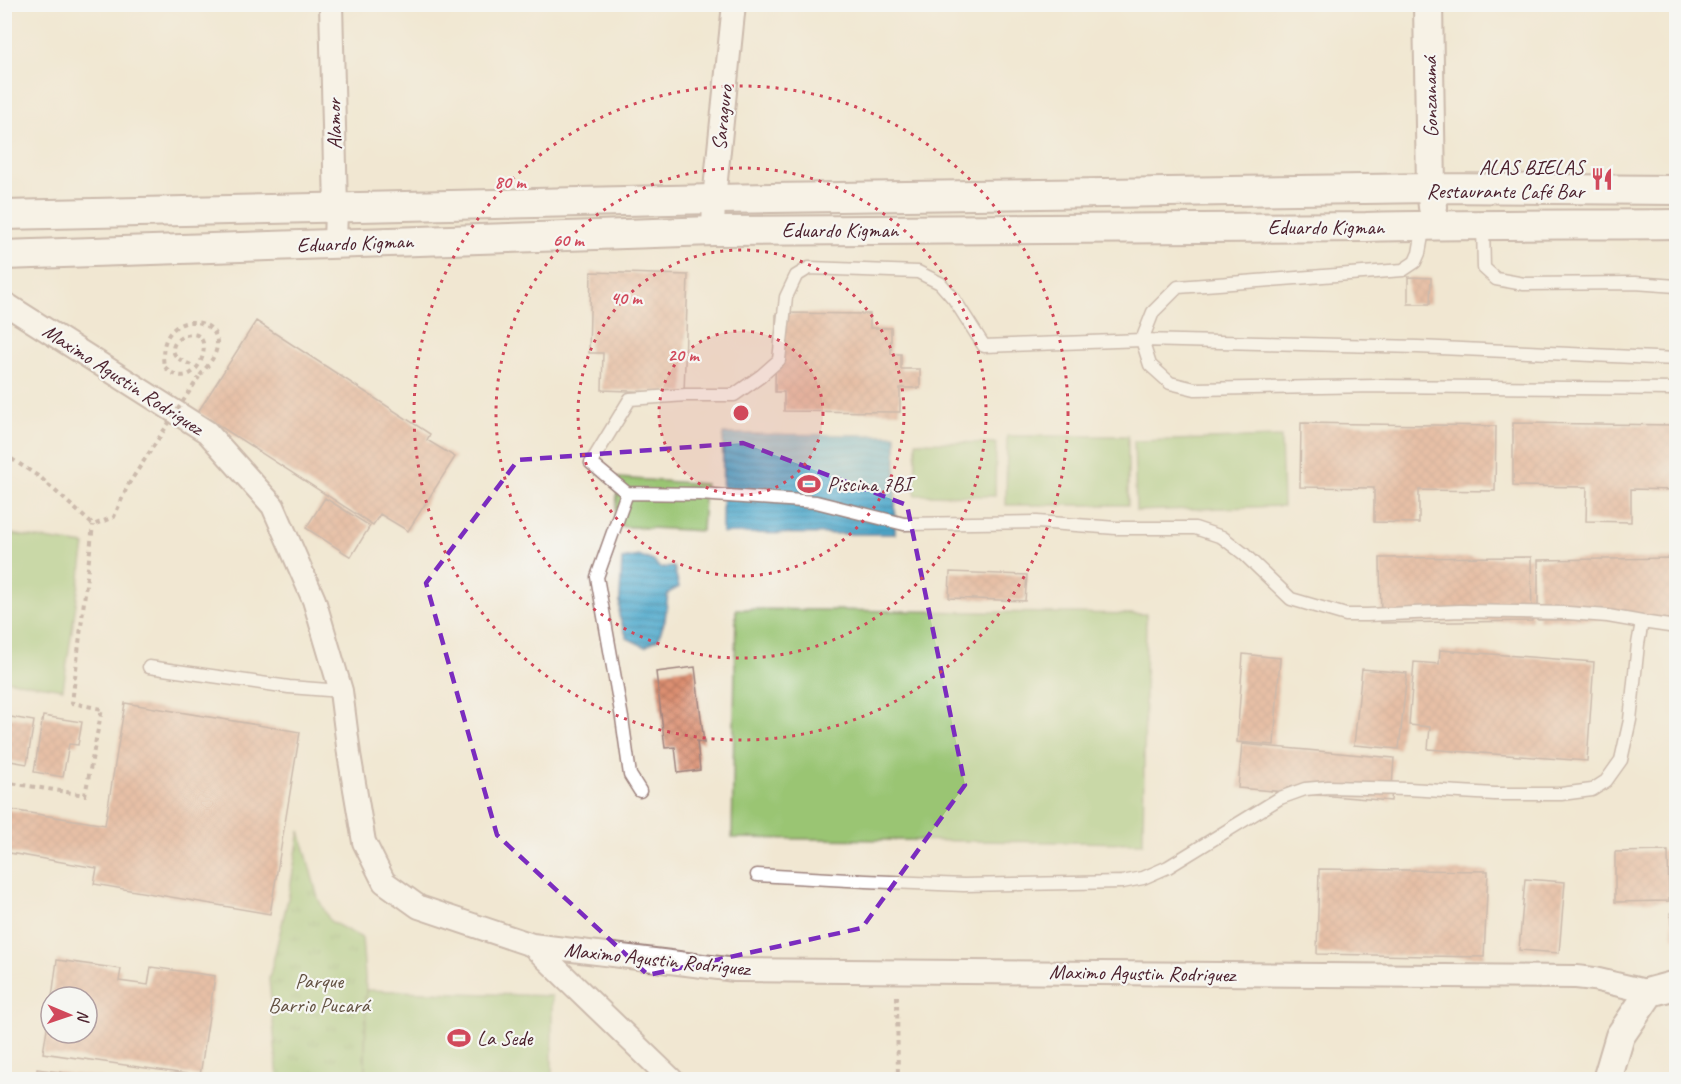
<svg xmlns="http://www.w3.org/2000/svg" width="1681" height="1084" font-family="Caveat,sans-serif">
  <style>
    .park { fill: url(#park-tufts); stroke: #72724f; stroke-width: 1.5 }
    .pitch { fill: #9ac573; stroke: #72724f; stroke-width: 1.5 }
    .water { fill: url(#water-rules); stroke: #4c647c; stroke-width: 1.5 }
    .building { fill: url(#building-cross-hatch) }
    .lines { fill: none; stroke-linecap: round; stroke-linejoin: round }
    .service-casing { stroke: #9e837e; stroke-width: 15 }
    .minor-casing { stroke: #9e837e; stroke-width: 26 }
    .tertiary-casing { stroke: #9e837e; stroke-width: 32 }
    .path { stroke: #9e837e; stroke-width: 4; stroke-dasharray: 4.5 4.5; stroke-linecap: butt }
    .service { stroke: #fff; stroke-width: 12 }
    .minor { stroke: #fff; stroke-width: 22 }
    .tertiary { stroke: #fff; stroke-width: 28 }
    .path-bridge { stroke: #9e837e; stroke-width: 4; stroke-dasharray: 4.5 4.5; stroke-linecap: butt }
    .marked { fill: none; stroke: #7b2cbf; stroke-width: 4.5; stroke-dasharray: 12 8; stroke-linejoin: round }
    .ring { fill: none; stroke: #d1495b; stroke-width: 3; stroke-dasharray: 3 6 }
    .labels { text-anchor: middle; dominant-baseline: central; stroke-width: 4.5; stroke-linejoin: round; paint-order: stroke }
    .street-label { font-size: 21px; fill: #4a1f2b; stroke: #f6f6f2 }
    .poi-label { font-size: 21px; fill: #4a1f2b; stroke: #f6f6f2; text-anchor: start }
    .park-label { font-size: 21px; fill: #625141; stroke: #f6f6f2 }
    .centre { fill: #d1495b; stroke: #f6f6f2; stroke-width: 3 }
    .ring-label { font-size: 18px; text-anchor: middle; font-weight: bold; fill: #d1495b; stroke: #f6f6f2; stroke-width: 4.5; stroke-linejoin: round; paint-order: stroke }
  </style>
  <defs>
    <pattern id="park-tufts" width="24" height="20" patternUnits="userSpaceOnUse" patternTransform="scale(1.5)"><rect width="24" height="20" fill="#9ac573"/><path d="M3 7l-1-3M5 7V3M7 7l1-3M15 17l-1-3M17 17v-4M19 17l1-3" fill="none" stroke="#809f5f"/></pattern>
    <pattern id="water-rules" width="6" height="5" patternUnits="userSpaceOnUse" patternTransform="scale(1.5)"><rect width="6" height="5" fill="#4ea9cc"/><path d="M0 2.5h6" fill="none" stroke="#4389a6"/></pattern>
    <pattern id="building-cross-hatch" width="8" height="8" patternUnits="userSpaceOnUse" patternTransform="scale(1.5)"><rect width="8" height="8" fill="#db8f71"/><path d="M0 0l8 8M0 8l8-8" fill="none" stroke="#b4745d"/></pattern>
  </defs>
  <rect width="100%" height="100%" fill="#f6f6f2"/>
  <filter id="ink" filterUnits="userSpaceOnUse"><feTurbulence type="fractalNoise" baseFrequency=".0167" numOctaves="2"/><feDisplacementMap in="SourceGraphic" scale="12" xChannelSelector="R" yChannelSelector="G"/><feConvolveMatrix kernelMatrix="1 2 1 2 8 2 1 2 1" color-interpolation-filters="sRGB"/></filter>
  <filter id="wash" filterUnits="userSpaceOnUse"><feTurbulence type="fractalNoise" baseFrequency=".008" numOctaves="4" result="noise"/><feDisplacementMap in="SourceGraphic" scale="24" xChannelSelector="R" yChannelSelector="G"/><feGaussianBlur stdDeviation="1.35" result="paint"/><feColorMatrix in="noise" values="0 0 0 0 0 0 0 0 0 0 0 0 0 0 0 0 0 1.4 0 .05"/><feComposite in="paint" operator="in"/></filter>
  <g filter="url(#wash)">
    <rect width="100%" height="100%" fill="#f1e7d2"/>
    <path class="park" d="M300 831 318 898 330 921 362 938 366 990 365 1079H278L269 979 289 894Z"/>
    <path class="pitch" d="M1007 436H1128V505H1006Z
      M1281 437 1283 506 1136 511 1134 441Z
      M916 442 996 443 995 496 915 495Z
      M618 478 705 484 702 531 615 526Z
      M4 533 85 545 63 689 5 680Z
      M736 609 1146 614 1143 843 732 838Z
      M366 990 552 996V1079H365Z"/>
    <path class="water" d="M723 434 896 435 895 534 722 533Z
      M640 556 653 561 660 568 674 567 679 587 668 593 665 620 658 639 645 647 627 638 619 616 622 559Z"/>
    <g id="blocks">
      <path class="building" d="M591 272 688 275 684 393 602 390 603 353H589Z
        M1408 277 1431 278 1430 304H1408Z
        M776 313 870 314V328H891V354H901V369H920V388H900V412L784 411V392H775Z
        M256 321 430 434 427 440 455 457 408 531 380 514 373 525 198 412Z
        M1301 423 1496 426 1495 491 1419 490V523L1374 522V488L1300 487Z
        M1513 423 1676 425V490L1631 489V522L1586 521 1587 487 1513 486Z
        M325 498 370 526 351 557 306 528Z
        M1531 557 1532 621 1381 623 1380 558Z
        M1674 558 1675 619 1538 620V560Z
        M950 572 1027 575 1025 601 949 598Z
        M1440 650 1594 662 1587 761 1428 749 1430 727 1409 725 1414 662 1439 664Z
        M1243 654 1280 658 1274 745 1237 742Z
        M695 667 704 743 697 741 700 770 678 773 675 747 665 748 656 672Z
        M1362 669 1407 673 1399 749 1354 745Z
        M125 703 300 732 270 914 94 884 97 868 4 852V809L105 825Z
        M5 716 34 721 27 764 5 760Z
        M43 716 82 722 78 745 69 744 63 777 34 772Z
        M1242 744 1394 758 1391 801 1238 788Z
        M1668 851 1669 901 1615 902V852Z
        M1319 869 1488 871 1484 957 1317 954Z
        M1525 879 1565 882 1559 953 1519 950Z
        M1676 912V938H1673L1670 913Z
        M57 960 121 969 119 981 148 985 151 967 215 976 200 1076 43 1053 50 1010H51V1033H87V997H52Z
        M37 1069 103 1078V1080H36Z"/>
    </g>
  </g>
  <g filter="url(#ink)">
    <use href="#blocks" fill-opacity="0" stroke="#9e837e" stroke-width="1.5"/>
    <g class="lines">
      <g class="service-casing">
        <path id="service" d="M1424 225 1419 253 1415 262 1403 270 1178 287 1153 312 1142 340 1150 365 1170 383 1195 389 1377 386 1676 389
          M1483 226 1484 268 1496 279 1524 284 1635 283 1676 286
          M627 493 700 494 816 502 904 524 1037 522 1116 528H1195L1222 537 1244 554 1291 599 1346 615H1367L1460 611 1568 613 1608 616 1642 622
          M149 667 289 687 341 691
          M640 791 630 775 622 718 597 577 627 493 591 463 630 399 686 395H734L761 376 779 360 786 297 796 276 809 268 918 272 940 283 954 299 984 346 1142 340 1418 347 1676 359
          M757 875 866 881 964 885 1122 882 1143 878 1168 867 1280 798 1305 789 1328 787 1408 789 1495 794H1561L1592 790 1606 781 1621 760 1630 720 1638 644 1642 622 1676 627"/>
      </g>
      <g class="minor-casing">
        <path id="minor" d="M331 4 336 208 335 244
          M713 231 714 199 734 4
          M4 303 207 432 273 506 314 600 341 691 349 754 364 842 384 882 419 907 532 945 735 970 1576 977 1594 979 1650 992
          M532 945 672 1080"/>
      </g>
      <g class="tertiary-casing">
        <path id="tertiary" d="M1428 4 1431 188 1433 207
          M4 215 714 199 1431 188 1676 190
          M4 255 713 231 1366 227C1469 224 1573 225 1676 224
          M1607 1080 1620 1036 1650 992 1676 985"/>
      </g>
      <path class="path" d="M191 365C185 362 178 360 175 355 168 344 182 334 192 334 219 335 195 400 164 366 155 311 218 312 217 344 217 357 206 367 199 377
        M4 454 41 478 93 525 114 517 128 485
        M4 782 85 795 102 709 72 703 93 525
        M897 996 898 1080"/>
      <use href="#service" class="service"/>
      <use href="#minor" class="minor"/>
      <use href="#tertiary" class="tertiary"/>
      <path class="path-bridge" d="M128 485 199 377"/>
    </g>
  </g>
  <path d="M0 0H1681V1084H0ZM743 443 907 505 965 785 862 928 648 975 497 835 426 583 518 460Z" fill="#f1e7d2" fill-opacity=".55" fill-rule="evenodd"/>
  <path class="marked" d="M743 443 907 505 965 785 862 928 648 975 497 835 426 583 518 460Z"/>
  <circle cx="741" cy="413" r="82" fill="#d1495b" fill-opacity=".12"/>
  <g class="ring">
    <circle cx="741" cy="413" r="82"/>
    <circle cx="741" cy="413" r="163"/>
    <circle cx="741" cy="413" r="245"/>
    <circle cx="741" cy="413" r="327"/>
  </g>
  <defs>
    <g id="restaurant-bare" transform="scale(1.8)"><path d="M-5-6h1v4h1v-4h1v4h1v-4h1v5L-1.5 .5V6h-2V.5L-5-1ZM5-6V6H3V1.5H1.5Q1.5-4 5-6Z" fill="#d1495b" stroke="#f6f6f2" stroke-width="2.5" paint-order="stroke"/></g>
    <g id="stadium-bare" transform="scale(1.8)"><path d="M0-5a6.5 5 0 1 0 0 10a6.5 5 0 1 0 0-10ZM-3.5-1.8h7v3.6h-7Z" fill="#d1495b" stroke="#f6f6f2" stroke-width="2.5" paint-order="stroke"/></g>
  </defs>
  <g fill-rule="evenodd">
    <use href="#restaurant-bare" x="1602" y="179"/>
    <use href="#stadium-bare" x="809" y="484"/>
    <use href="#stadium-bare" x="459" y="1038"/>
  </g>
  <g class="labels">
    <g class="street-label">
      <text transform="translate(1430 97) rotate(-91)">Gonzanamá</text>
      <text transform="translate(722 118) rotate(-84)">Saraguro</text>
      <text transform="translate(334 124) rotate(-91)">Alamor</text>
      <text x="1326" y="227">Eduardo Kigman</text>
      <text x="840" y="230">Eduardo Kigman</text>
      <text transform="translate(355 243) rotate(-2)">Eduardo Kigman</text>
      <text transform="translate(123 379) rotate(33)">Maximo Agustin Rodriguez</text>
      <text transform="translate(657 959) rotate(6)">Maximo Agustin Rodriguez</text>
      <text transform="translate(1142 973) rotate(1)">Maximo Agustin Rodriguez</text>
    </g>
    <g class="poi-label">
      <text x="1584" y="167" text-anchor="end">ALAS BIELAS<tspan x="1584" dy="24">Restaurante Café Bar</tspan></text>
      <text x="827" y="484">Piscina 7BI</text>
      <text x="477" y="1038">La Sede</text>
    </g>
    <g class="park-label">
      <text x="319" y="981">Parque<tspan x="319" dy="24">Barrio Pucará</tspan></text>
    </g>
  </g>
  <circle cx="741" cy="413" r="9" class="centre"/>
  <g class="ring-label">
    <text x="510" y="188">80 m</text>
    <text x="568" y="246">60 m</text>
    <text x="626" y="304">40 m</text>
    <text x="683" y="361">20 m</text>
  </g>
  <rect width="1681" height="1084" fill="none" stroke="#f6f6f2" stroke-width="24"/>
  <g transform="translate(69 1015) rotate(92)"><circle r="28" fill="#f6f6f2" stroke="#b1a0a2" stroke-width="1.5"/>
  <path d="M0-4.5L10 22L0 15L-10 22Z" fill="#d1495b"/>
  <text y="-9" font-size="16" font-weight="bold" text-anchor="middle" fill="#4a1f2b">N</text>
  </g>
</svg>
